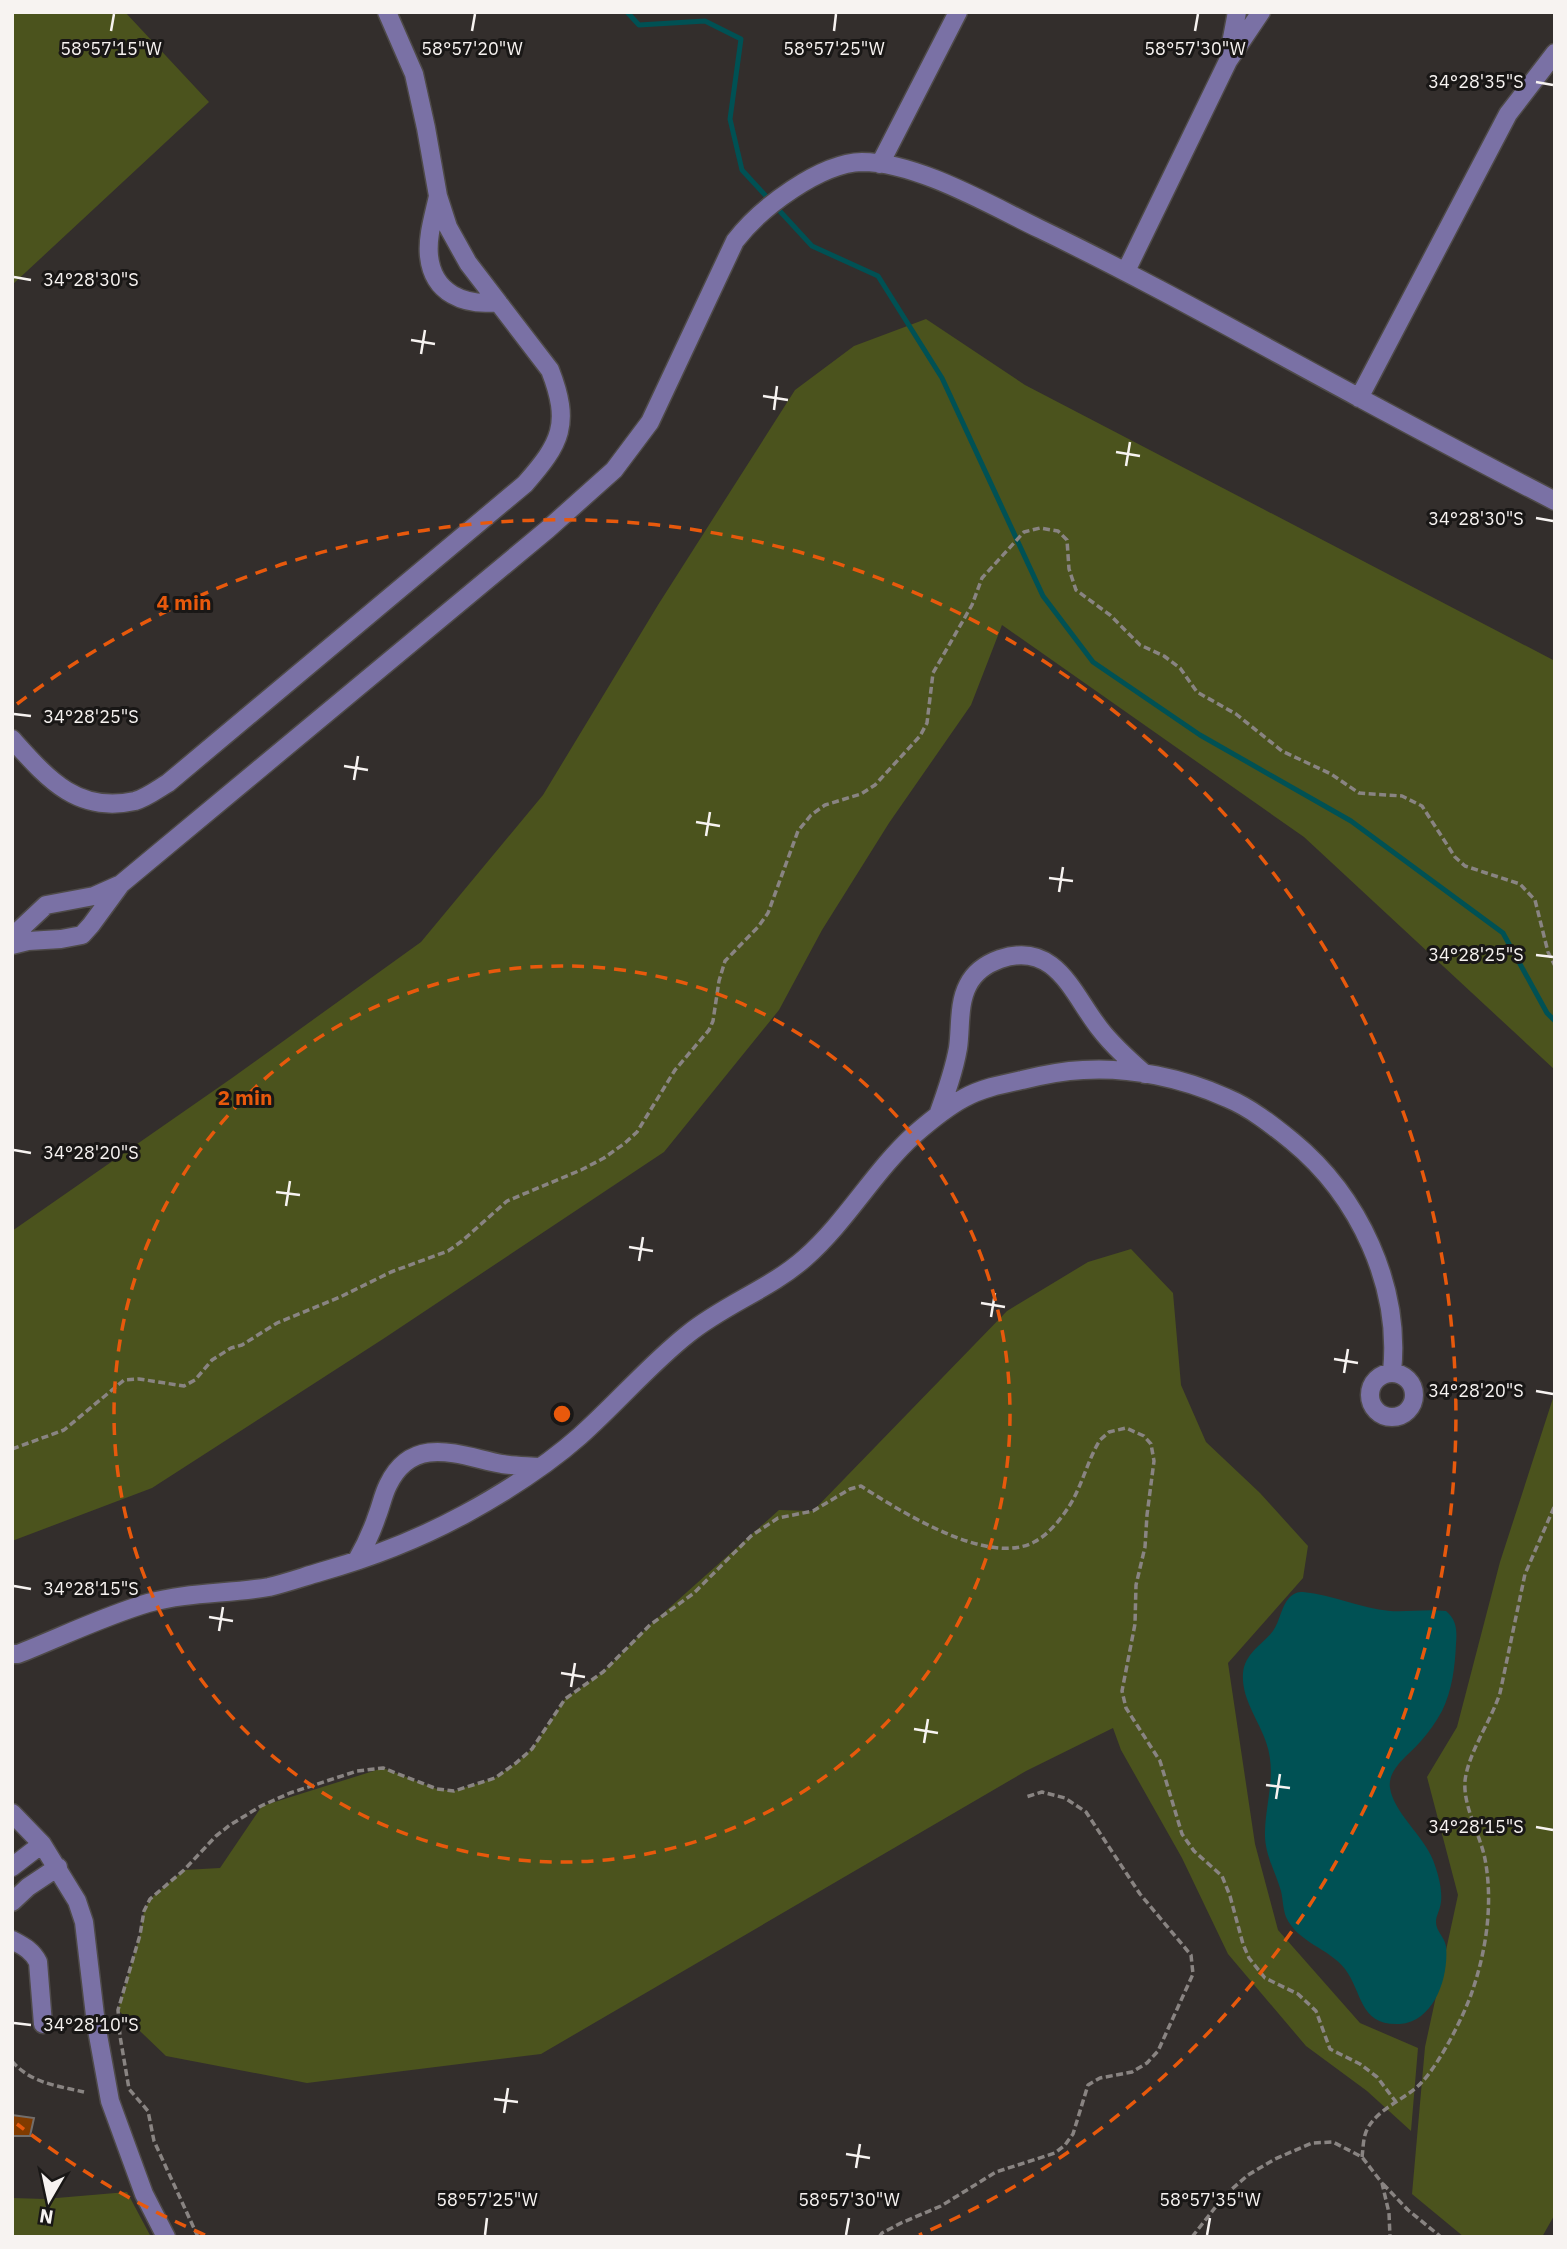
<svg xmlns="http://www.w3.org/2000/svg" width="1567" height="2249" font-family="'IBM Plex Sans',sans-serif">
  <style>
    .green { fill: #4b531d }
    .water { fill: #005154 }
    .lines { fill: none; stroke-linecap: round; stroke-linejoin: round }
    .stream { stroke: #005154; stroke-width: 5 }
    .building { fill: #803b00; stroke: #736e6b; stroke-width: 2 }
    .minor-casing { stroke: #4e4a48; stroke-width: 21 }
    .path { stroke: #898482; stroke-width: 3.5; stroke-dasharray: 7 3.5; stroke-linecap: butt }
    .minor { stroke: #7a71a5; stroke-width: 18 }
    .ticks { fill: none; stroke: #f7f3f1; stroke-width: 2.5 }
    .ring { fill: none; stroke: #e8590c; stroke-width: 3.5; stroke-dasharray: 12 9 }
    .ticks-label { font-size: 18px; text-anchor: middle; fill: #f7f3f1; stroke: #191716; stroke-width: 6; stroke-linejoin: round; paint-order: stroke }
    .centre { fill: #e8590c; stroke: #191716; stroke-width: 3.5 }
    .ring-label { font-size: 21px; text-anchor: middle; font-weight: bold; fill: #e8590c; stroke: #191716; stroke-width: 6; stroke-linejoin: round; paint-order: stroke }
  </style>
  <rect width="100%" height="100%" fill="#332e2c"/>
  <path class="green" d="M12 12H125L209 102 12 285Z
    M926 319 1025 385 1555 661V1070L1304 837 1002 625 971 705 889 823 822 930 779 1010 664 1152 383 1339 152 1488 12 1541V1231L232 1078 421 942 543 795 658 605 795 390 854 346Z
    M1131 1249 1173 1293 1181 1385 1206 1442 1260 1493 1308 1546 1303 1578 1228 1663 1255 1844 1278 1930 1360 2023 1418 2048 1411 2131 1367 2091 1306 2046 1228 1954 1182 1858 1121 1750 1113 1728 1026 1771 541 2054 307 2083 166 2056 118 2010 140 1935 144 1911 150 1899 184 1870 220 1868 262 1806 383 1768 437 1789 454 1791 495 1778 516 1763 532 1749 565 1699 603 1672 650 1625 779 1510 813 1511 1007 1311 1088 1262Z
    M1555 1392V2214L1542 2237H1464L1412 2194 1425 2047 1458 1895 1427 1777 1457 1727 1500 1562Z
    M127 2192 151 2237H12V2198L45 2199Z"/>
  <path class="water" d="M1303 1592C1333 1595 1360 1608 1390 1611 1408 1612 1427 1609 1446 1611 1457 1620 1457 1631 1456 1644 1455 1667 1452 1691 1442 1711 1436 1722 1429 1732 1421 1741 1410 1754 1387 1769 1390 1788 1394 1813 1423 1835 1433 1860 1438 1873 1444 1893 1440 1907 1439 1912 1436 1916 1436 1922 1436 1931 1444 1936 1446 1946 1449 1976 1435 2021 1400 2024 1359 2026 1363 1993 1345 1969 1329 1948 1298 1943 1286 1917 1283 1909 1283 1900 1281 1891 1275 1870 1264 1854 1265 1831 1266 1800 1277 1773 1266 1742 1258 1719 1241 1698 1243 1673 1245 1653 1262 1645 1273 1631 1280 1621 1281 1607 1289 1598 1294 1593 1297 1592 1303 1592Z"/>
  <g class="lines">
    <path class="stream" d="M627 12 639 25 705 21 741 39 730 119 742 170 812 246 878 276 942 378 1043 596 1093 662 1200 735 1351 821 1503 933 1547 1013 1555 1021"/>
  </g>
  <path class="building" d="M12 2115 34 2118 30 2136H12Z"/>
  <g class="lines">
    <g class="minor-casing">
      <path id="minor" d="M1229 54 1237 12
        M880 164 958 12
        M438 196C434 215 427 236 429 256 433 294 465 306 498 302
        M1126 271 1228 61 1261 12
        M1359 398 1508 114 1555 53
        M12 739C47 778 77 814 135 801 146 798 158 789 168 783L525 484C561 443 571 424 550 370L468 263 448 227 438 196 426 128 414 74 387 12
        M12 937 46 905 94 896 121 884 548 529 614 470 650 422 735 241C760 208 820 163 862 162 917 162 990 205 1040 229 1148 281 1252 340 1358 397 1423 432 1489 467 1555 501
        M12 945 28 941 61 939 82 935 91 925 121 884
        M938 1115C946 1093 954 1071 958 1048 961 1028 958 1004 968 985 975 971 986 964 1000 959 1056 940 1073 995 1100 1029 1113 1046 1129 1060 1145 1074
        M1370 1395a22 22 0 1 1 44 0a22 22 0 1 1-44 0Z
        M357 1560C365 1546 372 1531 377 1516 381 1506 383 1495 388 1485 413 1433 460 1456 502 1464 514 1466 527 1466 539 1467
        M12 1654H18C61 1637 104 1616 148 1603 188 1592 229 1594 269 1587 286 1583 303 1577 320 1572 370 1558 419 1539 465 1514 505 1492 546 1466 580 1436 617 1403 650 1364 688 1334 725 1304 770 1289 805 1258 847 1221 874 1171 915 1134 930 1121 947 1107 964 1098 982 1088 1003 1084 1022 1080 1042 1075 1062 1071 1083 1070 1131 1067 1183 1078 1227 1098 1251 1108 1272 1125 1292 1141 1359 1196 1401 1286 1392 1372
        M12 1813 42 1844 77 1901 84 1922 96 2024 110 2101 144 2194 166 2237
        M12 1867 42 1844
        M12 1902 28 1887 58 1867
        M12 1940C23 1946 32 1950 38 1962L43 2024"/>
    </g>
    <path class="path" d="M12 1449 64 1430 124 1380 139 1379 184 1386 195 1380 212 1360 231 1348 242 1345 277 1323 340 1297 391 1272 448 1251 462 1241 507 1201 581 1170 604 1158 625 1143 637 1132 675 1070 709 1030 713 1021 719 981 725 961 758 927 768 913 798 831 811 815 825 805 861 794 875 785 920 736 927 723 933 673 972 605 982 578 1024 532 1040 528 1058 531 1067 540 1069 569 1076 590 1110 615 1140 645 1164 656 1180 668 1197 692 1236 714 1282 751 1331 774 1359 793 1402 796 1422 806 1455 857 1465 866 1520 884 1535 900 1548 952 1555 966
      M12 2061C30 2083 58 2086 84 2092
      M1362 2157C1363 2150 1363 2142 1365 2135 1372 2110 1406 2100 1422 2082 1440 2063 1465 2014 1473 1989 1487 1947 1493 1902 1485 1859 1480 1834 1463 1807 1465 1781 1468 1753 1491 1721 1500 1693L1525 1574 1555 1505
      M1383 2184 1408 2210 1441 2237
      M198 2237 154 2141 148 2111 129 2089 120 2036 118 2010 140 1935 144 1911 150 1899 184 1870 216 1836 230 1825 261 1806 290 1793 357 1771 383 1768 437 1789 454 1791 495 1778 516 1763 532 1749 565 1699 603 1672 650 1625 694 1593 751 1536 778 1518 813 1511 850 1489 861 1486C900 1511 988 1567 1034 1542 1048 1535 1060 1520 1068 1508 1082 1487 1087 1461 1100 1440L1109 1432 1126 1428 1144 1436 1151 1444 1154 1461 1147 1515 1145 1547 1136 1585 1135 1624 1122 1691 1126 1708 1160 1761 1182 1834 1194 1851 1222 1876 1230 1896 1243 1944 1249 1958 1265 1978 1298 1994 1316 2011 1330 2049 1360 2064 1377 2077 1396 2102
      M879 2237 882 2233 901 2223 941 2206 996 2172 1055 2153 1065 2145 1073 2134 1088 2085 1100 2078 1132 2072 1147 2063 1158 2051 1193 1974 1191 1955 1140 1894 1086 1812 1065 1798 1042 1792 1026 1797
      M1192 2237 1225 2195 1248 2175 1275 2159 1312 2143 1333 2142 1362 2157 1382 2183 1389 2213 1390 2237"/>
    <use href="#minor" class="minor"/>
  </g>
  <path class="ticks" d="M111 31 114 14M472 31 475 14M834 31 836 14M1195 31 1198 14M1536 82 1553 85M14 277 31 280M411 340 435 344M421 354 425 330M763 396 788 400M774 410 777 386M1116 452 1140 456M1126 466 1130 442M1536 518 1553 521M14 714 31 716M344 766 368 770M354 780 358 756M696 822 720 826M706 836 710 812M1049 878 1073 881M1059 892 1063 867M1536 955 1553 957M14 1150 31 1153M276 1192 300 1195M286 1206 290 1181M629 1247 653 1251M639 1261 643 1237M981 1303 1005 1307M991 1317 995 1293M1334 1359 1358 1363M1344 1373 1348 1349M1536 1391 1553 1394M14 1586 31 1589M209 1617 233 1621M219 1631 223 1607M561 1673 585 1677M571 1687 575 1663M914 1729 938 1733M924 1743 928 1719M1266 1785 1290 1788M1276 1799 1280 1774M1536 1827 1553 1830M14 2023 31 2025M494 2099 518 2102M504 2113 508 2088M846 2154 870 2158M856 2168 860 2144M485 2235 487 2218M846 2235 849 2218M1207 2235 1210 2218"/>
  <g class="ring">
    <circle cx="562" cy="1414" r="448"/>
    <path d="M205 2235A895 895 0 0 1 17 2124M17 704A895 895 0 1 1 919 2235"/>
  </g>
  <g class="ticks-label">
    <text x="111" y="55">58°57'15"W</text>
    <text x="472" y="55">58°57'20"W</text>
    <text x="834" y="55">58°57'25"W</text>
    <text x="1195" y="55">58°57'30"W</text>
    <text x="1476" y="88">34°28'35"S</text>
    <text x="91" y="286">34°28'30"S</text>
    <text x="1476" y="525">34°28'30"S</text>
    <text x="91" y="723">34°28'25"S</text>
    <text x="1476" y="961">34°28'25"S</text>
    <text x="91" y="1159">34°28'20"S</text>
    <text x="1476" y="1397">34°28'20"S</text>
    <text x="91" y="1595">34°28'15"S</text>
    <text x="1476" y="1833">34°28'15"S</text>
    <text x="91" y="2031">34°28'10"S</text>
    <text x="487" y="2206">58°57'25"W</text>
    <text x="849" y="2206">58°57'30"W</text>
    <text x="1210" y="2206">58°57'35"W</text>
  </g>
  <circle cx="562" cy="1414" r="10" class="centre"/>
  <g class="ring-label">
    <text x="184" y="610">4 min</text>
    <text x="245" y="1105">2 min</text>
  </g>
  <rect width="1567" height="2249" fill="none" stroke="#f7f3f1" stroke-width="28"/>
  <g transform="translate(49 2200) rotate(189)" stroke="#191716" stroke-width="5" paint-order="stroke">
  <path d="M0-5L12 26L0 18L-12 26Z" fill="#f7f3f1"/>
  <text y="-10" font-size="19" font-weight="bold" text-anchor="middle" fill="#f7f3f1">N</text>
  </g>
</svg>
